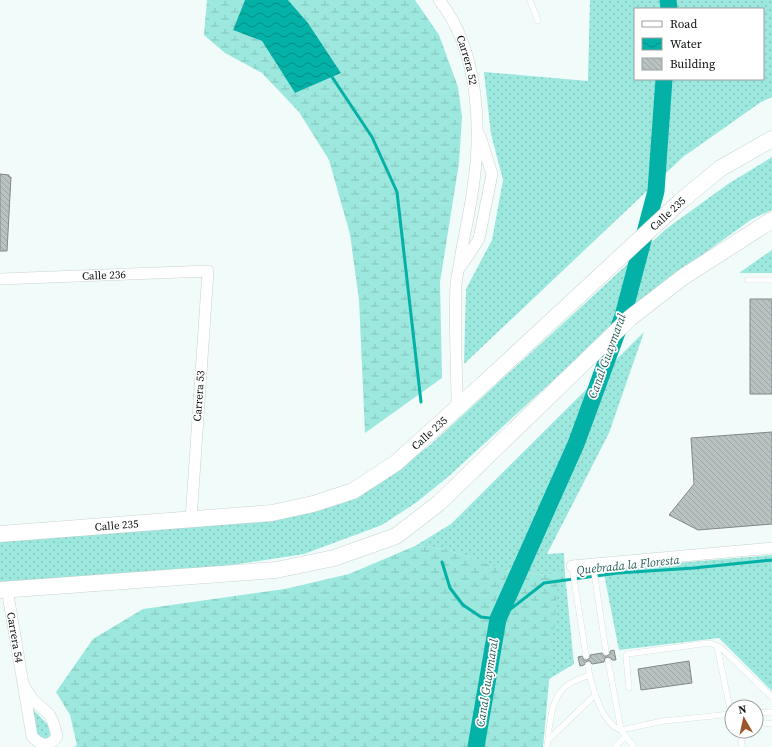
<svg xmlns="http://www.w3.org/2000/svg" width="772" height="747" font-family="'Source Serif 4',serif">
  <style>
    .grass { fill: url(#grass-dots); fill-rule: evenodd }
    .wetland { fill: url(#wetland-marsh) }
    .water { fill: url(#water-waves) }
    .lines { fill: none; stroke-linecap: round; stroke-linejoin: round }
    .stream { stroke: #04b1a6; stroke-width: 3 }
    .river { stroke: #04b1a6; stroke-width: 17 }
    .building { fill: url(#building-back-hatch); stroke: #808988 }
    .service-casing { stroke: #c8d3d1; stroke-width: 6 }
    .minor-casing { stroke: #c8d3d1; stroke-width: 12 }
    .secondary-casing { stroke: #c8d3d1; stroke-width: 17 }
    .service { stroke: #fff; stroke-width: 5.5 }
    .minor { stroke: #fff; stroke-width: 11 }
    .secondary { stroke: #fff; stroke-width: 16 }
    .labels { text-anchor: middle; dominant-baseline: central; stroke-width: 3.5; stroke-linejoin: round; paint-order: stroke }
    .street-label { font-size: 11px; fill: #0b0e0e; stroke: #fff }
    .water-label { font-size: 12px; font-style: italic; fill: #29615b; stroke: #fff }
  </style>
  <defs>
    <pattern id="grass-dots" width="8" height="8" patternUnits="userSpaceOnUse"><rect width="8" height="8" fill="#9ce7de"/><path d="M2 2h.1M6 6h.1" fill="none" stroke="#85c5bd" stroke-width="1.8" stroke-linecap="round"/></pattern>
    <pattern id="wetland-marsh" width="20" height="14" patternUnits="userSpaceOnUse"><rect width="20" height="14" fill="#9ce7de"/><path d="M1 5h8M5 5V1M11 12h8M15 12V8" fill="none" stroke="#85c5bd"/></pattern>
    <pattern id="water-waves" width="16" height="10" patternUnits="userSpaceOnUse"><rect width="16" height="10" fill="#04b1a6"/><path d="M0 5q4-4 8 0t8 0" fill="none" stroke="#048e86"/></pattern>
    <pattern id="building-back-hatch" width="6" height="6" patternUnits="userSpaceOnUse"><rect width="6" height="6" fill="#b8c2c1"/><path d="M-1 5l2 2M0 0l6 6M5-1l2 2" fill="none" stroke="#9da6a5"/></pattern>
  </defs>
  <rect width="100%" height="100%" fill="#f1fcfa"/>
  <path class="grass" d="M590 0H772V97L761 102 683 157 464 364 466 289 492 240 503 180 491 134 484 72 588 81ZM635 9H763V79H635Z
    M772 157V210L752 219 681 270 631 309 449 476 417 502 382 525 304 554 219 567 0 583V541L360 495 429 446 666 229 728 184Z
    M772 250V273H739Z
    M644 332 609 433 547 554 564 553 565 574 574 664 549 679 558 573 546 575 503 570 461 554 432 547 415 546 451 524Z
    M772 555V691L719 638 619 650 603 569Z
    M31 707 49 726 50 735 47 739C33 737 33 718 31 707Z"/>
  <path class="wetland" d="M207 0H245L233 30 262 41 295 93 341 73 308 23 288 0H415L439 35 458 87 462 117 459 163 440 282 442 378 365 433 359 300 350 234 329 160 299 112 262 73 225 53 204 35Z
    M415 546 432 547 461 554 504 570 545 575 559 573 543 747H74L77 745 70 715 56 692 93 639 143 609 285 589 349 574Z"/>
  <path class="water" d="M245 0H288L308 23 341 73 295 93 262 41 233 30Z"/>
  <g class="lines">
    <path class="stream" d="M332 77 372 137 397 192 421 402
      M442 562 450 588 463 605 481 617 498 619 544 583 618 573 694 568 772 560"/>
    <path class="river" d="M668 0 669 9
      M476 747 498 619 576 444 623 316 656 191 664 79"/>
  </g>
  <path class="building" d="M0 174 9 175V177H11L7 251H0Z
    M750 299H772V394H750Z
    M772 432V524L698 530 669 515 694 484 691 438Z
    M614 650 616 660H612L611 658 608 657 605 658 604 662 592 664 590 661H587L584 665 580 666 578 657 582 656 584 660H587L590 658V655L602 653 604 656H607L610 654V651Z
    M689 661 692 683 641 690 638 669Z"/>
  <g class="lines">
    <g class="service-casing">
      <path id="service" d="M530 0 538 21
        M748 280H772
        M593 565 606 652
        M572 566 586 656
        M717 646 721 648 772 697
        M608 661 621 730 634 747
        M588 665C590 682 602 725 621 730L663 721 732 714
        M629 688 626 656 627 654 709 643 717 646 731 714
        M756 713 772 712
        M756 722 772 724
        M548 740 595 695
        M547 747C550 726 549 697 569 684 575 680 583 678 589 675
        M615 747 625 737
        M741 747 743 731"/>
    </g>
    <g class="minor-casing">
      <g id="minor">
        <path id="s1" d="M439 0C479 50 482 128 473 188 470 210 465 232 461 254 460 264 457 274 456 284 454 325 457 367 457 408"/>
        <path d="M461 266 479 239 492 174 480 136"/>
        <path id="s2" d="M0 279 208 271 191 520"/>
        <path d="M572 566 772 548"/>
        <path id="s3" d="M7 589 32 736C41 747 51 747 57 736L53 722 49 714 33 700 24 686"/>
      </g>
    </g>
    <g class="secondary-casing">
      <g id="secondary">
        <path id="s4" d="M0 534 272 513 313 504 353 491 396 463 479 388 682 200 721 168 772 139"/>
        <path d="M0 590 276 570 334 558 396 536 439 503 630 318 683 277 772 220"/>
      </g>
    </g>
    <use href="#service" class="service"/>
    <use href="#minor" class="minor"/>
    <use href="#secondary" class="secondary"/>
  </g>
  <g class="labels">
    <g class="street-label">
      <text stroke="none"><textPath href="#s1" startOffset="67">Carrera 52</textPath></text>
      <text stroke="none"><textPath href="#s4" startOffset="777">Calle 235</textPath></text>
      <text stroke="none"><textPath href="#s2" startOffset="104">Calle 236</textPath></text>
      <text transform="translate(199 396) rotate(-86)">Carrera 53</text>
      <text stroke="none"><textPath href="#s4" startOffset="453">Calle 235</textPath></text>
      <text stroke="none"><textPath href="#s4" startOffset="117">Calle 235</textPath></text>
      <text stroke="none"><textPath href="#s3" startOffset="49">Carrera 54</textPath></text>
    </g>
    <g class="water-label">
      <text transform="translate(607 356) rotate(-70)">Canal Guaymaral</text>
      <text transform="translate(628 565) rotate(-6)">Quebrada la Floresta</text>
      <text transform="translate(487 683) rotate(-81)">Canal Guaymaral</text>
    </g>
  </g>
  <rect x="634" y="8" width="130" height="72" fill="#ffffff" stroke="#9d9f9f"/>
  <rect x="642" y="21" width="20" height="6" fill="#ffffff" stroke="#9d9f9f"/>
  <text x="670" y="28" font-size="12" fill="#0b0e0e">Road</text>
  <rect x="642" y="38" width="20" height="12" fill="url(#water-waves)" stroke="#9d9f9f"/>
  <text x="670" y="48" font-size="12" fill="#0b0e0e">Water</text>
  <rect x="642" y="58" width="20" height="12" fill="url(#building-back-hatch)" stroke="#9d9f9f"/>
  <text x="670" y="68" font-size="12" fill="#0b0e0e">Building</text>
  <g transform="translate(744 719) rotate(351)"><circle r="19" fill="#ffffff" stroke="#9d9f9f"/>
  <path d="M0-3L7 15L0 10L-7 15Z" fill="#9c562c"/>
  <text y="-6" font-size="11" font-weight="bold" text-anchor="middle" fill="#0b0e0e">N</text>
  </g>
</svg>
